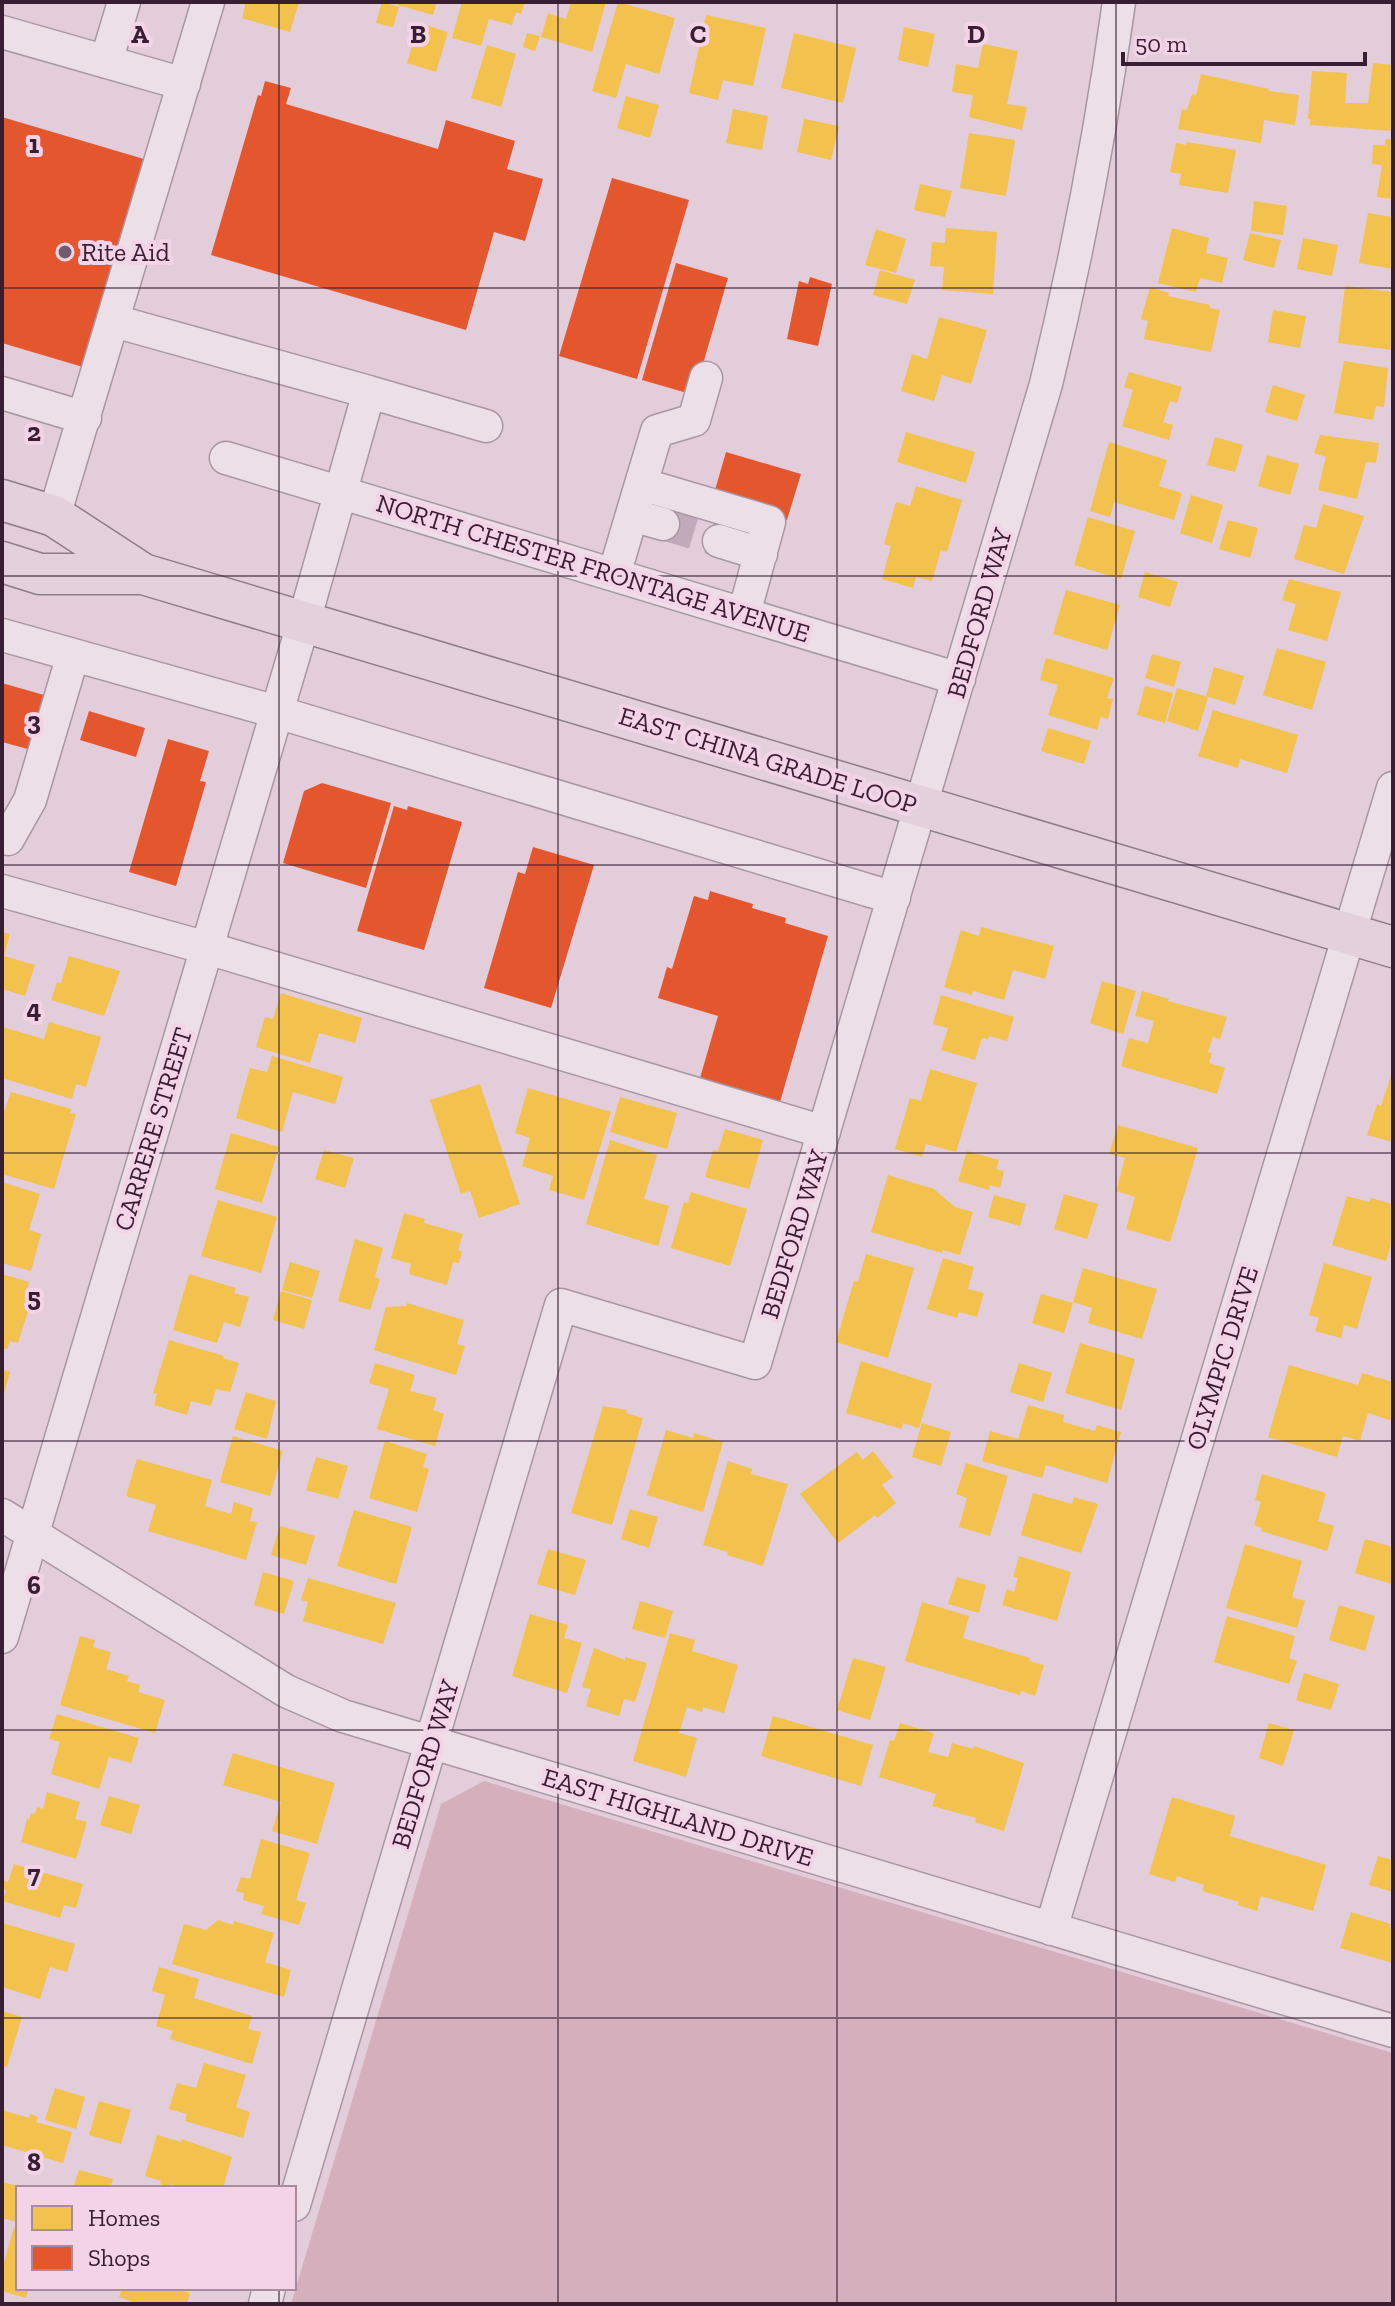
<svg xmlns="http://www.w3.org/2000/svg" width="1395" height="2306" font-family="'Zilla Slab',serif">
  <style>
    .green { fill: #d5b0bc }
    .homes { fill: #f2c14e }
    .shops { fill: #e4572e }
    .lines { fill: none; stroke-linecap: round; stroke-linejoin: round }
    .minor-tunnel { stroke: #c1aab9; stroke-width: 32; stroke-dasharray: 32 16; stroke-linecap: butt }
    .minor-casing { stroke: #a896a3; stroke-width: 35 }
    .major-casing { stroke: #8e7d89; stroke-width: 43 }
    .minor { stroke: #ecdfe7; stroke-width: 32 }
    .major { stroke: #e3d0dc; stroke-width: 40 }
    .grid { fill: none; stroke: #371e33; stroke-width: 2; stroke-opacity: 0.55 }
    .poi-dot { fill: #735b6e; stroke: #f4d3e7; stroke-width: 3 }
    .labels { text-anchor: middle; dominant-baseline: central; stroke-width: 8; stroke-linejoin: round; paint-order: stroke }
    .poi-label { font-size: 26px; fill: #371e33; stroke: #f4d3e7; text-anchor: start }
    .street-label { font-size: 26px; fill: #371e33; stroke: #f4d3e7 }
    .grid-label { font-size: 26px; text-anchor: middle; font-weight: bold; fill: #371e33; stroke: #f4d3e7; stroke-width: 8; stroke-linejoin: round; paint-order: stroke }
  </style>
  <rect width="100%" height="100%" fill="#e3cddb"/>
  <path class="green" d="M484 1781 1393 2053V2304H291L441 1804Z"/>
  <path class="homes" d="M246 2H299L290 32 242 18Z
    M382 2 399 7 393 27 376 23Z
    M399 2H437L433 15 398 5Z
    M462 2H525L521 14 516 12 512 25 489 19 481 46 452 38Z
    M571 2H606L592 52 541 37 548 13 566 19Z
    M618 2 675 18 659 74 626 64 616 98 592 91Z
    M706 15 766 28 753 86 723 80 718 100 689 93Z
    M419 23 448 32 436 72 407 63Z
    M904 27 935 34 928 67 898 60Z
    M527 33 540 36 535 51 523 47Z
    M794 33 856 48 843 103 781 88Z
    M983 44 1018 51 1007 104 1027 107 1022 130 969 117 973 95 952 92 956 64 978 68Z
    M487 45 516 54 501 107 471 98Z
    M1373 63 1393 65V131L1310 125V119H1308L1312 71 1347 73 1345 103H1368Z
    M1201 74 1269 89 1268 91 1299 95 1295 125 1264 120 1261 143 1178 129 1182 109 1187 110 1192 94 1196 95Z
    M626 96 659 105 650 138 617 128Z
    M733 109 768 116 762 150 726 143Z
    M804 119 839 126 831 160 797 152Z
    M969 133 1015 140 1006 196 960 188Z
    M1386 139 1393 140V199L1377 197 1382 165 1372 164 1373 145H1385Z
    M1187 142 1236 150 1228 193 1179 185 1181 174 1170 172 1176 143 1186 145Z
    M920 184 952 191 945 217 914 210Z
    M1254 201 1287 206 1283 235 1251 231Z
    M1368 213 1393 217V269L1359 263Z
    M946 228 997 232 993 294 942 290 944 267 930 266 932 242 945 243Z
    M1172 228 1209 238 1206 253 1228 258 1222 283 1200 278 1196 292 1158 283Z
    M876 229 906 239 896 273 865 265Z
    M1250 233 1281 240 1274 268 1243 260Z
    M1303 238 1338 245 1332 276 1297 269Z
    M880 270 915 280 907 304 873 295Z
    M1345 286 1393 292V350L1338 343Z
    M1150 287 1169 293 1168 296 1210 305V308L1220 310 1211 352 1144 339 1148 321 1141 319Z
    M1273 310 1306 316 1300 348 1268 342Z
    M939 317 987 330 971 384 942 375 934 401 901 391 912 354 927 359Z
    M1344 361 1388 368 1384 407 1376 406 1373 420 1334 413Z
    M1129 372 1182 387 1177 403 1170 401 1163 422 1173 425 1169 440 1122 426 1133 390 1124 387Z
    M1273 385 1305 395 1297 421 1265 412Z
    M906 432 975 452 966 483 897 462Z
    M1320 435 1379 443 1376 463 1366 462 1357 499 1318 490 1326 457 1314 453Z
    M1215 437 1243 445 1235 472 1207 465Z
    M1109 442 1167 460 1159 486 1182 493 1174 520 1114 502 1110 517 1090 511Z
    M1267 455 1299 464 1290 495 1258 486Z
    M916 486 962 500 947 552 941 550 932 581 916 577 913 588 882 579 891 546 884 544 896 502 910 506Z
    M1191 495 1223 505 1212 543 1180 533Z
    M1323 504 1364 516 1344 574 1294 559 1304 525 1316 528Z
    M1088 517 1135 531 1121 579 1074 565Z
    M1228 520 1258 528 1250 558 1219 549Z
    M1145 572 1178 582 1170 607 1138 597Z
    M1289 579 1341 592 1327 641 1288 630 1296 604 1282 600Z
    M1066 590 1120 605 1107 650 1053 634Z
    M1277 648 1326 662 1312 710 1263 695Z
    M1152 654 1181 662 1174 687 1145 678Z
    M1046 658 1114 678 1107 698 1113 699 1108 719 1101 717 1097 730 1048 715 1058 685 1040 680Z
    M1214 667 1244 676 1235 705 1206 696Z
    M1145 686 1173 693 1165 723 1137 715Z
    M1177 688 1208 697 1198 731 1167 721Z
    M1213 710 1298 735 1287 773 1240 759 1238 768 1198 756Z
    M1048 728 1091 741 1084 764 1041 751Z
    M981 927 1054 946 1045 979 1013 970 1004 1000 973 991 972 995 944 987 961 930 979 936Z
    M2 932 10 934 4 956 35 965 25 996 2 989Z
    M69 956 120 971 104 1016 51 1000 57 982 61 983Z
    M1102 981 1136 991 1123 1034 1090 1023Z
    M1142 991 1169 999 1168 1001 1227 1017 1220 1039 1213 1037 1208 1052 1212 1053 1209 1063 1225 1068 1217 1094 1121 1066 1129 1038 1148 1043 1154 1021 1135 1016Z
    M281 993 362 1018 355 1043 319 1033 310 1063 256 1047 265 1017 273 1019Z
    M941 995 1014 1017 1007 1041 989 1036 988 1039 982 1038 975 1060 941 1050 948 1028 933 1024Z
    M49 1022 101 1037 86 1087 76 1084 72 1099 2 1078V1027L44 1039Z
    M272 1056 343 1077 335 1104 293 1092 282 1132 236 1118 250 1068 267 1072Z
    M930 1069 977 1083 956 1152 926 1144 922 1157 895 1149 910 1098 921 1101Z
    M1393 1069V1142L1367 1135 1377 1104 1381 1106Z
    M480 1084 520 1204 479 1218 470 1191 461 1194 430 1100Z
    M528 1088 611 1112 584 1200 549 1190 553 1176 522 1166 530 1138 515 1133Z
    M11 1092 71 1109 70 1113 76 1114 54 1189 2 1174V1117Z
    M620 1097 677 1113 667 1149 610 1132Z
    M1118 1125 1198 1148 1170 1242 1126 1229 1135 1197 1116 1191 1125 1158 1109 1154Z
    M725 1129 763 1140 749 1189 705 1177 713 1150 718 1151Z
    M231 1133 279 1147 262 1203 215 1189Z
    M610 1140 657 1155 644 1199 669 1206 658 1246 586 1224Z
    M324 1150 354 1158 345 1188 315 1179Z
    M967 1151 999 1160 996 1169 1004 1171 1000 1188 990 1185 989 1190 958 1181Z
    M888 1175 934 1189 955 1207 973 1212 960 1255 943 1250 942 1253 871 1232Z
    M2 1182 40 1194 29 1230 41 1234 31 1271 2 1263Z
    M691 1192 747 1209 730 1266 671 1248 684 1202 688 1203Z
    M1064 1194 1098 1204 1087 1239 1054 1229Z
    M994 1195 1026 1204 1020 1226 988 1217Z
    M1347 1196 1369 1202 1371 1198 1392 1204 1393 1236 1386 1261 1332 1245Z
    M218 1200 277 1217 261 1273 201 1256Z
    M404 1213 425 1219 424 1223 463 1234 458 1250 462 1251 459 1263 453 1262 447 1285 409 1274 411 1264 391 1258Z
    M355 1239 383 1248 375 1277 380 1279 370 1310 338 1301Z
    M866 1254 914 1268 888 1358 836 1342 854 1281 858 1282Z
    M943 1258 974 1267 968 1289 984 1293 977 1317 959 1312 957 1318 927 1309Z
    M290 1262 320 1271 312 1298 282 1290Z
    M1324 1263 1372 1277 1357 1329 1344 1325 1341 1338 1315 1331 1319 1318 1309 1315Z
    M1083 1268 1157 1289 1142 1339 1088 1323 1092 1308 1073 1302Z
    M2 1274 29 1282 27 1290 34 1292 18 1343 10 1341 7 1349 2 1348Z
    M189 1274 236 1288 234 1293 249 1297 240 1327 224 1322 217 1343 173 1330Z
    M281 1291 312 1300 304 1329 273 1320Z
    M1041 1294 1073 1303 1064 1333 1032 1323Z
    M407 1303 464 1320 457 1344 465 1346 456 1375 374 1350 386 1307 406 1306Z
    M169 1340 224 1356 223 1358 239 1363 230 1392 216 1389 211 1406 191 1401 187 1415 154 1405 157 1394 153 1393Z
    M1080 1343 1135 1359 1121 1410 1065 1393Z
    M861 1361 932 1384 919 1428 903 1423 902 1429 846 1413Z
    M375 1363 415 1375 410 1391 437 1398 433 1410 444 1414 435 1446 377 1429 389 1389 369 1383Z
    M1019 1363 1052 1373 1043 1402 1010 1392Z
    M1289 1365 1358 1385 1362 1373 1393 1382V1421L1368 1413 1360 1441 1343 1436 1337 1457 1268 1437Z
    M2 1369 10 1372 3 1397H2Z
    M246 1392 276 1401 267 1439 234 1429Z
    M1028 1405 1064 1415 1063 1422 1095 1431 1097 1425 1121 1432 1107 1483 1046 1465 1042 1478 982 1461 990 1431 1018 1439Z
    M603 1406 627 1410 626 1413 643 1418 612 1525 571 1513Z
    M922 1423 951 1432 941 1466 912 1457Z
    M666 1430 693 1438 694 1433 723 1442 703 1512 647 1495Z
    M233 1436 283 1451 270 1496 220 1482Z
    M385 1441 427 1454 423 1467 429 1469 417 1512 369 1498Z
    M873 1451 893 1477 882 1485 896 1503 877 1518 875 1515 838 1543 800 1494 857 1452 863 1460Z
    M316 1457 348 1466 338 1499 306 1490Z
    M137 1459 212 1480 205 1506 231 1514 234 1502 253 1508 250 1521 257 1522 246 1560 148 1531 156 1505 126 1496Z
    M728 1461 752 1469 751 1474 788 1484 763 1566 727 1555 728 1552 703 1545Z
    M966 1463 1008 1476 990 1536 959 1527 967 1498 956 1494Z
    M1262 1474 1326 1493 1318 1521 1334 1526 1327 1551 1261 1531 1262 1528 1254 1525 1261 1502 1255 1500Z
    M1033 1493 1072 1504 1074 1497 1098 1504 1081 1553 1021 1535Z
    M630 1509 658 1517 649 1548 621 1539Z
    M354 1510 412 1527 396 1584 337 1566Z
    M280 1526 315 1536 306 1565 271 1555Z
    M1365 1539 1393 1547 1392 1584 1355 1573Z
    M1245 1544 1302 1561 1292 1597 1305 1601 1297 1628 1226 1608Z
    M548 1549 586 1560 575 1595 537 1584Z
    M1019 1556 1071 1572 1057 1621 1002 1605 1007 1589 1014 1592 1018 1578 1013 1577Z
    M263 1572 294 1581 284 1614 254 1605Z
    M957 1577 986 1585 979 1613 948 1604Z
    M308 1578 396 1603 383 1644 303 1621 308 1602 301 1600Z
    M640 1601 673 1611 665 1638 632 1629Z
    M922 1602 969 1616 963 1638 1030 1658 1029 1661 1044 1665 1035 1696 1021 1691 1020 1695 905 1661Z
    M1339 1605 1375 1616 1365 1651 1329 1640Z
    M530 1614 568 1625 564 1638 582 1643 567 1693 512 1676Z
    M1227 1616 1295 1636 1289 1658 1297 1661 1289 1684 1214 1662Z
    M670 1633 695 1640 692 1651 738 1665 724 1713 703 1707 702 1712 687 1707 679 1733 697 1738 686 1777 633 1761Z
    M80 1636 95 1640 93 1647 111 1652 106 1669 129 1676 127 1681 140 1685 138 1692 165 1700 155 1733 60 1705Z
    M594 1648 625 1660V1657L647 1663 635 1702 624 1699 619 1716 586 1706 591 1689 582 1687Z
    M853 1658 886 1667 870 1720 837 1710Z
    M1304 1673 1339 1684 1331 1710 1296 1700Z
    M57 1714 139 1738 131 1763 109 1757 99 1789 51 1774 60 1742 49 1739Z
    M773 1716 873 1745 861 1786 761 1756Z
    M900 1723 934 1733 928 1752 948 1757 952 1743 973 1749 974 1746 1024 1763 1004 1831 975 1822 976 1818 932 1806 936 1794 879 1777 890 1740 894 1741Z
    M1269 1723 1294 1730 1283 1766 1259 1758Z
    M233 1753 335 1783 317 1844 272 1831 281 1802 223 1785Z
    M47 1792 80 1802 75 1819 87 1822 76 1859 21 1842 27 1819 29 1820 31 1813 35 1814 37 1807 43 1809Z
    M109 1796 140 1805 131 1834 100 1825Z
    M1172 1797 1235 1816 1230 1836 1326 1865 1313 1911 1261 1896 1257 1911 1238 1905 1239 1902 1202 1891 1204 1885 1177 1876 1175 1882 1149 1874Z
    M261 1839 310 1853 296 1900 306 1903 299 1925 261 1914 264 1906 243 1900 244 1893 236 1891 241 1877 250 1879Z
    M1378 1856 1393 1860V1892L1369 1885Z
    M14 1864 83 1884 76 1908 64 1905 60 1918 3 1901 6 1890 2 1889V1880L8 1882Z
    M1351 1912 1391 1924 1389 1927 1393 1928V1963L1340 1948Z
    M218 1920 233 1925 234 1921 274 1933 265 1962 291 1970 284 1997 172 1964 184 1924 206 1930Z
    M2 1923 75 1944 67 1972 50 1967 40 1999 2 1987Z
    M159 1967 199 1979 194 1998 252 2016 248 2029 261 2032 252 2064 170 2039 173 2031 156 2026 165 1995 152 1991Z
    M2 2011 22 2017 7 2067 2 2065Z
    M204 2063 246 2075 236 2107 250 2112 243 2138 185 2121 187 2114 169 2109 177 2083 196 2088Z
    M55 2088 85 2097 76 2129 45 2120Z
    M99 2101 131 2110 121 2144 89 2135Z
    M2 2110 29 2118 30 2114 38 2117 36 2122 72 2132 63 2163 2 2145Z
    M157 2135 181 2142 182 2139 232 2157 223 2188H183L170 2184 169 2187 160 2184 161 2181 145 2176Z
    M79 2170 113 2179 110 2188H73Z
    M2 2182 18 2186V2222L2 2218Z
    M14 2227 18 2228V2288H29L26 2298 2 2291V2269Z
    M122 2288H172L190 2293 187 2304H133V2302L119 2297Z"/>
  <path class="shops" d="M265 81 291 88 286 104 438 149 446 120 515 141 507 169 543 179 525 241 494 232 466 330 211 255 258 95 261 96Z
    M2 117 154 162 93 370 2 343Z
    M612 178 689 200 637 379 559 356Z
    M676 263 728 278 694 395 642 380Z
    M810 277 832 284 818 346 787 339 799 281 808 284Z
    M726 452 801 474 787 520 713 497Z
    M2 683 51 697 35 751 2 742Z
    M89 711 145 728 136 757 80 740Z
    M168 739 209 751 200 781 206 782 176 886 129 872Z
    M322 783 391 803 366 888 283 863 304 791Z
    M394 806 407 810 408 806 462 822 424 950 357 931Z
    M533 847 594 865 551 1008 484 988 518 872 525 874Z
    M710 891 753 904 752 908 786 918 785 923 828 936 780 1102 700 1078 718 1016 658 998 667 967 672 969 694 896 708 900Z"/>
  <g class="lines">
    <path class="minor-tunnel" d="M663 524 719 541"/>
    <g class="minor-casing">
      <path id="minor" d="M2 32 184 84
        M106 62 124 2
        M114 321 369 392
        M2 393 85 418
        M226 458 959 679
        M641 484 657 431 694 420 706 378
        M632 515 663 524
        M54 516 208 2
        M719 541 761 554
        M614 575 641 484 769 522 744 614
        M2 635 277 712 894 898
        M8 839 30 800 73 655
        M2 891 207 948 824 1132
        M2 1515 286 1691 343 1716 1393 2031
        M2 1637 304 621 369 392 486 426
        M1051 1929 1393 788
        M294 2205 561 1305 755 1363 1046 384C1077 257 1101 131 1119 2
        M265 2304 269 2288"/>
    </g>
    <g class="major-casing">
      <path id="major" d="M2 500 54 516 143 574
        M2 562 40 574H143L1393 947"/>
    </g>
    <use href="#minor" class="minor"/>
    <use href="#major" class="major"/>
  </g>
  <path class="grid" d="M279 2V2188M558 2V2304M837 2V2304M1116 2V2304M2 288H1393M2 576H1393M2 865H1393M2 1153H1393M2 1441H1393M2 1730H1393M2 2018H1393M279 2288V2304"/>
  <circle class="poi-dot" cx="65" cy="252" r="8"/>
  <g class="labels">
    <g class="poi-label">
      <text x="81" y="252">Rite Aid</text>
    </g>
    <g class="street-label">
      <text transform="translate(593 568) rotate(17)">NORTH CHESTER FRONTAGE AVENUE</text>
      <text transform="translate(979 613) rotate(-74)">BEDFORD WAY</text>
      <text transform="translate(768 760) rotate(17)">EAST CHINA GRADE LOOP</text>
      <text transform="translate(153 1129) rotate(-73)">CARRERE STREET</text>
      <text transform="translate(794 1234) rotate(-73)">BEDFORD WAY</text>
      <text transform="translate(1222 1358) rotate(-73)">OLYMPIC DRIVE</text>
      <text transform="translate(425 1764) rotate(-73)">BEDFORD WAY</text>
      <text transform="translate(678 1817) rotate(17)">EAST HIGHLAND DRIVE</text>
    </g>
  </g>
  <g class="grid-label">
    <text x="140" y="43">A</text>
    <text x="418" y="43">B</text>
    <text x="698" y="43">C</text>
    <text x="976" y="43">D</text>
    <text x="34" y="153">1</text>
    <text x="34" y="441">2</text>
    <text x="34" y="730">3</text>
    <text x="34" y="1018">4</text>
    <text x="34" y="1306">5</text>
    <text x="34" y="1594">6</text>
    <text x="34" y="1883">7</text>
    <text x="34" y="2171">8</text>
  </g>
  <rect width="1395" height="2306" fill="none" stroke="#371e33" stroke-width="8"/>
  <rect x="16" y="2186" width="280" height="104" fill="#f4d3e7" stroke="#a88b9f" stroke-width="2"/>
  <rect x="32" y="2206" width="40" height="24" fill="#f2c14e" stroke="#a88b9f" stroke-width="2"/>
  <text x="88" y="2226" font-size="24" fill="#371e33">Homes</text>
  <rect x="32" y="2246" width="40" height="24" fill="#e4572e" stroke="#a88b9f" stroke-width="2"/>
  <text x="88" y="2266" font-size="24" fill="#371e33">Shops</text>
  <path d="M1123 52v12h242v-12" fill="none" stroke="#371e33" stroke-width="4"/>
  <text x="1135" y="52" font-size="24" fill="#371e33" stroke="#f4d3e7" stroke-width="6" paint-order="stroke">50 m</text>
</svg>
